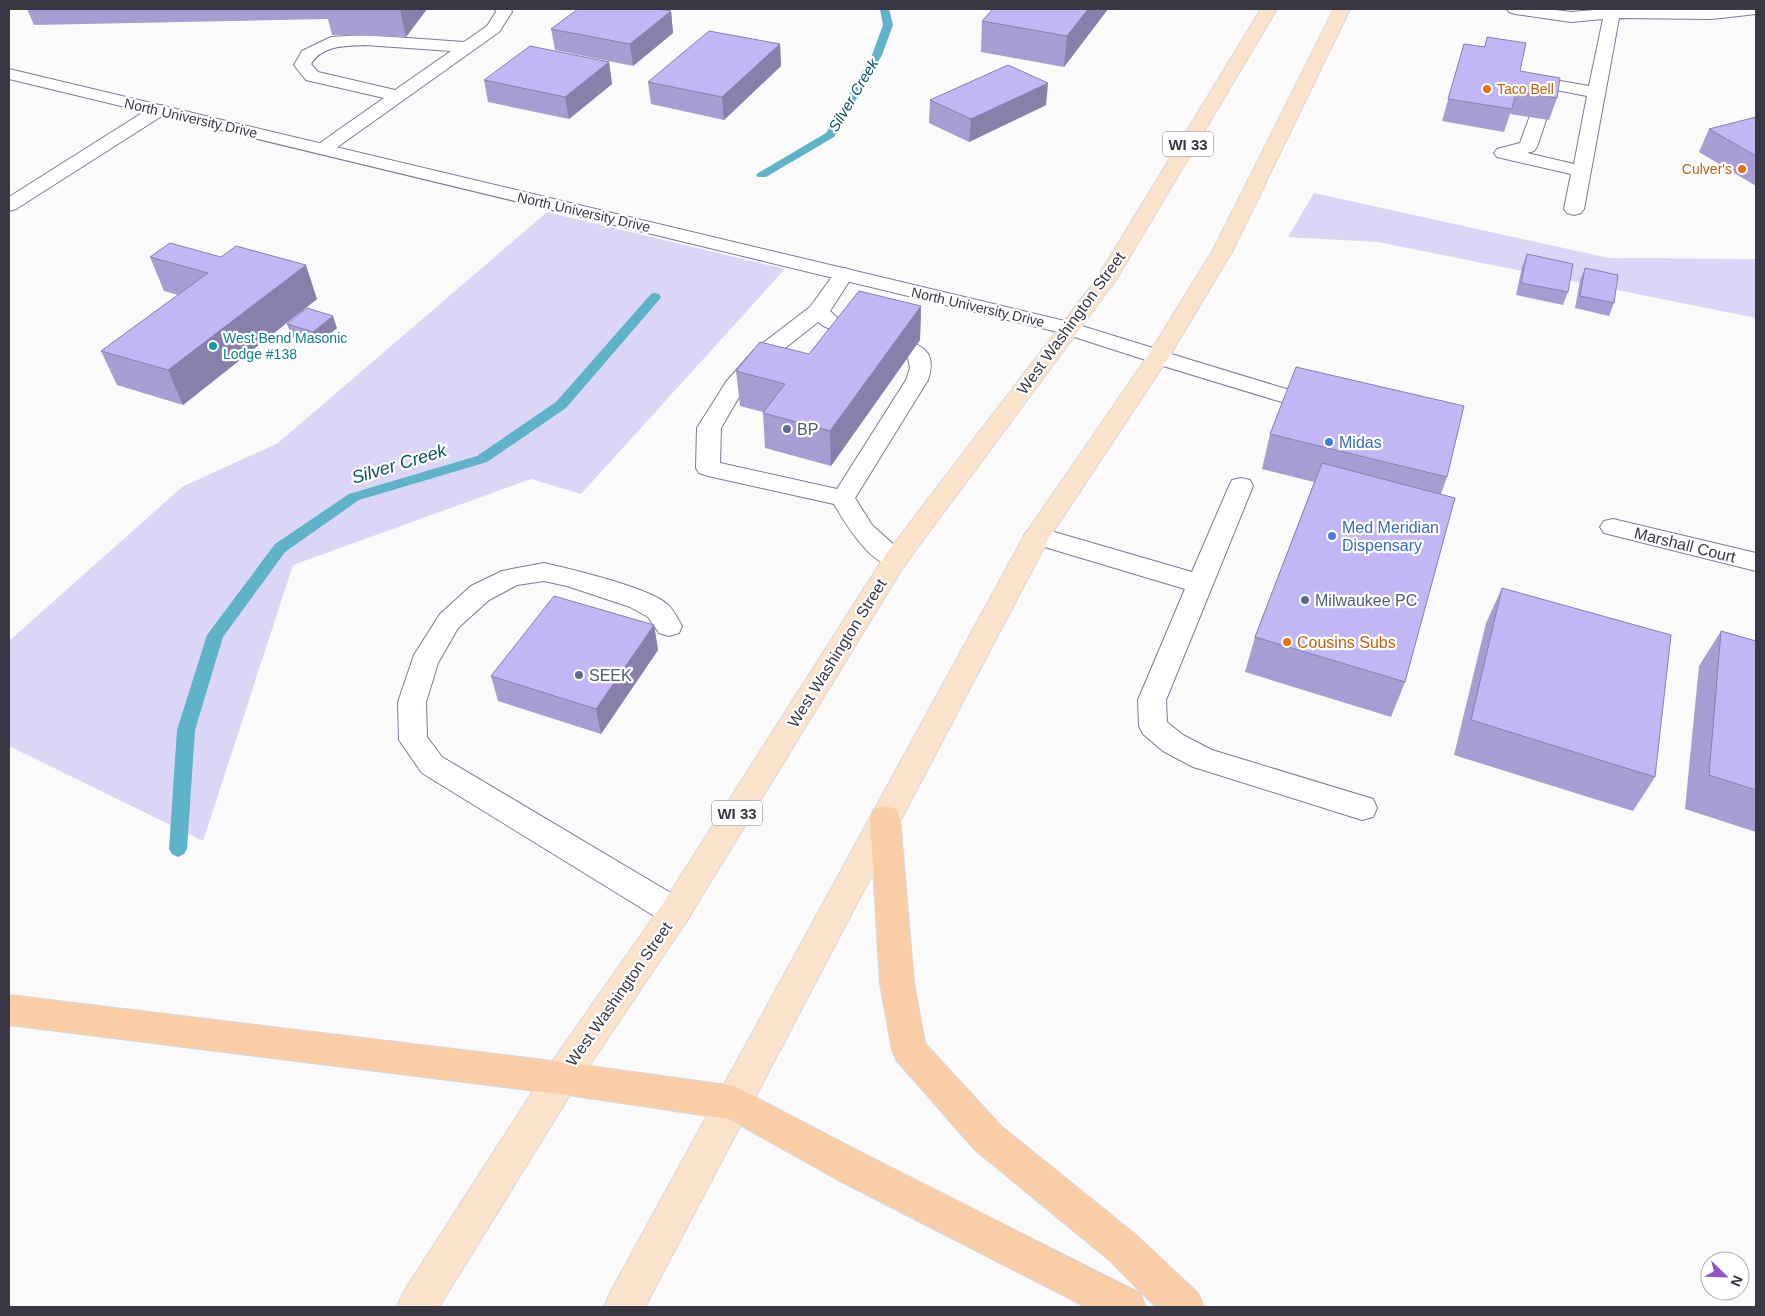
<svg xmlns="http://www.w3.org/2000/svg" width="1765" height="1316" font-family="Helvetica,sans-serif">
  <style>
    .green { fill: #dcd6f6 }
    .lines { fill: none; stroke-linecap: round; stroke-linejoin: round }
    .stream { fill: #5fb3c9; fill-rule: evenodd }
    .service-casing { stroke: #7e7898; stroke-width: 2 }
    .minor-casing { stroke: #7e7898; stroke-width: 2 }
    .primary-casing { stroke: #d8d7da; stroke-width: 2 }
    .motorway-casing { stroke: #d8d7da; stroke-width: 2 }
    .service { fill: #fff; fill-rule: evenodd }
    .minor { fill: #fff; fill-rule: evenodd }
    .primary { fill: #fbe2ca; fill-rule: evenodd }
    .motorway { fill: #f9cea7; fill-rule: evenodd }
    .wall { fill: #a89dd2 }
    .shaded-wall { fill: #887fab }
    .building { fill: #c3b6f4; stroke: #887fab }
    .food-dot { fill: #e8710a; stroke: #fff; stroke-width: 2 }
    .culture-dot { fill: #0f9aa8; stroke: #fff; stroke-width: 2 }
    .service-dot { fill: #5c6f8a; stroke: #fff; stroke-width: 2 }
    .shop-dot { fill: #3f7fe0; stroke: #fff; stroke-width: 2 }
    .labels { text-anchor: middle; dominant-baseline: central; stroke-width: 4.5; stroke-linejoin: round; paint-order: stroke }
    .far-food-label { font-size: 14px; fill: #c56008; stroke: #fff; text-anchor: start }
    .far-street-label { font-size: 14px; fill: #3a3745; stroke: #fff }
    .far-culture-label { font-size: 14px; fill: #0d838f; stroke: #fff; text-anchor: start }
    .far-water-label { font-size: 15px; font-style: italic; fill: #085363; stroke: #fff }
    .shield { fill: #fff; stroke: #75737d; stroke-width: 1 }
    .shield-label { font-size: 15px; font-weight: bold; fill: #3a3745 }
    .street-label { font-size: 16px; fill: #3a3745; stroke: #fff }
    .service-label { font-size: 16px; fill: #4e5e75; stroke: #fff; text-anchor: start }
    .shop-label { font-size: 16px; fill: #366cbe; stroke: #fff; text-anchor: start }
    .food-label { font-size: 16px; fill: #c56008; stroke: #fff; text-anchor: start }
    .water-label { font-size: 18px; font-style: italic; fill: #085363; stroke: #fff }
  </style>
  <rect width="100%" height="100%" fill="#fafafa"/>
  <path class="green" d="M1314 193 1609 258 1756 259V318L1378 242 1288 237Z
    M547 212 785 269 581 494 531 479 293 565 203 841 9 746V641L182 487 278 443Z"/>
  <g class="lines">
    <path class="stream" d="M880 9H889L893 25 882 55 834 137 766 177H758L756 175 758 173 826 133 872 55 883 25Z
      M655 293 659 294 661 297 659 300 566 408 487 462 359 500 285 552 223 637 195 730 187 849 184 854 178 857 172 854 169 849 177 730 207 635 275 544 349 494 477 456 556 402 651 294Z"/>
    <g class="service-casing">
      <path id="service" d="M495 9H511L512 12 499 32 329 153 323 154 317 153 314 149 317 145 384 98 306 80 294 65 302 51 331 37 365 35 464 42 487 26 496 12ZM365 45 451 51 395 90 318 72 311 64C322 45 345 46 365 45Z
        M1507 9H1547L1571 12 1605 9H1756V14L1712 19 1619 18 1584 209 1581 213 1574 215 1567 213 1564 209 1571 174 1497 157 1494 153 1497 149 1520 143 1543 80 1549 79 1589 86 1603 19 1571 22 1515 14 1509 12ZM1556 90 1587 96 1574 164 1527 153 1534 151 1537 147Z
        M159 105 165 106 168 110 165 114 16 209 9 211V197L153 106Z
        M844 268 851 270 854 274 830 311 843 323 840 328C830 330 825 328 818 322L770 360 743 390 721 428 720 463 837 489 906 380 910 368 908 358C896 350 875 348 867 337L870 332C882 330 890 334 901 338 924 346 937 353 928 380L855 498 872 525 904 554 908 560 904 566C875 574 847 526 834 504L708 476 699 473 696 468 697 428 726 382 754 350 810 307 837 270Z
        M1158 350 1329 402 1332 407 1329 412 1321 414 1150 362 1147 357 1150 352Z
        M1241 478 1250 480 1253 486 1166 700 1167 722 1183 735 1212 750 1373 799 1377 808 1373 817 1362 820 1203 770 1193 767 1163 751 1143 734 1139 726 1138 700 1185 589 1028 542 1024 536 1028 530 1037 527 1192 572 1229 486 1232 480Z
        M544 563C570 569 648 587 667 604 673 609 678 619 682 626L679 633 669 636 659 633 648 617 630 607 567 586 544 581 517 585 489 600 458 628 438 663 426 702 427 737 442 757 686 902 691 912 686 922 675 926 664 922 422 773 399 740 398 702 414 655 440 614 471 586 502 571Z"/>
    </g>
    <g class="minor-casing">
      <path id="minor" d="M9 69 1069 322 1166 352 1169 357 1166 362 1158 364 1062 333 9 79Z
        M1613 519 1756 553V571L1604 533 1600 527 1604 521Z"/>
    </g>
    <g class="primary-casing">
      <path id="primary" d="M1261 9H1277L1116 280 904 566 686 922 573 1090 439 1307H397L403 1293 549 1066 664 902 886 554 1097 278Z
        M1334 9H1350L1233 250 1169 357 1049 538 645 1307H604L610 1293 1024 536 1147 357 1213 250Z"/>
    </g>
    <g class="motorway-casing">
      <path id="motorway" d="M885 806 896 809 900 818 914 983 925 1043 1001 1126 1135 1234 1198 1293 1204 1307H1156L1109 1260 975 1150 897 1061 892 1050 880 983 870 818 874 809Z
        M9 995 561 1062 734 1086 864 1154 1140 1293 1146 1307H1086L838 1180 729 1119 561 1094 9 1025Z"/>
    </g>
    <use href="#service" class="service"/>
    <use href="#minor" class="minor"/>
    <use href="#primary" class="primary"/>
    <use href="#motorway" class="motorway"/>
  </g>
  <path class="wall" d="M27 9H427L406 37 332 35 328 19 34 25Z
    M993 9H1108L1064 67 981 52 982 21Z
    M671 11 673 33 633 66 555 50 551 29Z
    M1487 37 1520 71 1557 98 1549 120 1510 114 1504 132 1442 121 1464 44 1484 47Z
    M780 44 781 66 724 120 651 104 648 82Z
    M609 62 612 84 569 119 488 102 484 80Z
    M930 100 1046 105 969 142 929 123Z
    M1756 117V186L1699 152 1709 129Z
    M1527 254 1568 292 1563 305 1516 295 1522 267Z
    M150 257 317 299 183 405 117 385 101 351 178 295 164 291Z
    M1585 268 1614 303 1609 316 1575 308 1580 280Z
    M921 306 920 340 831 466 765 448 763 413V412L740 406 736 371 809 354Z
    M287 324 337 328 318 344 292 337Z
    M1270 434 1447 477 1441 494 1405 682 1391 717 1245 672 1255 637 1314 482 1262 469Z
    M1502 588 1655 777 1633 811 1454 755 1486 623Z
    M654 625 658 650 601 734 498 701 491 676Z
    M1721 631 1756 641V832L1685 809 1699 666Z"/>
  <path class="shaded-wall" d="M400 9H427L406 37Z
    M1088 9H1108L1064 67 1067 36Z
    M671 11 673 33 633 66 630 44Z
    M780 44 781 66 724 120 722 97Z
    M609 62 612 84 569 119 565 97Z
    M1048 83 1046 105 969 142 971 119Z
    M306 265 317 299 183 405 168 370Z
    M921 306 920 340 831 466 830 431Z
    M333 316 337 328 318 344 313 332Z
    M654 625 658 650 601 734 596 709Z"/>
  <path class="building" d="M578 9H657L671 11 630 44 551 29Z
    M993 9H1088L1067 36 982 21Z
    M709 31 780 44 722 97 648 82Z
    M1487 37 1526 43 1520 71 1560 78 1557 98 1516 91 1512 109 1448 99 1464 44 1485 47Z
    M530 46 609 62 565 97 484 80Z
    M1008 65 1048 83 971 119 930 100Z
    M1756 117V156L1709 129Z
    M170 243 221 257 236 246 306 265 168 370 101 351 208 273 150 257Z
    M1527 254 1573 264 1568 292 1521 283Z
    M1585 268 1618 275 1614 303 1580 296Z
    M859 291 921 306 830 431 763 413 785 384 736 371 760 342 809 354Z
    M307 308 333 316 313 332 287 324Z
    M1296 367 1464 406 1447 477 1270 434Z
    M1322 463 1455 498 1405 682 1255 637Z
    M1502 588 1671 635 1655 777 1471 720Z
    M554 596 654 625 596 709 491 676Z
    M1721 631 1756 641V790L1709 775Z"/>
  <g class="food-dot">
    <circle cx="1487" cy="89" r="5"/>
    <circle cx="1742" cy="169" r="5"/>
    <circle cx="1287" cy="642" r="5"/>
  </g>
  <circle class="culture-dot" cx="213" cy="346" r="5"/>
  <g class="service-dot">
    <circle cx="787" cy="429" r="5"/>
    <circle cx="1305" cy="600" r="5"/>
    <circle cx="579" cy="675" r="5"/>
  </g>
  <g class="shop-dot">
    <circle cx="1329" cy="442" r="5"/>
    <circle cx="1332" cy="536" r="5"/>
  </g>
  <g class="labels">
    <g class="far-food-label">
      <text x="1497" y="89">Taco Bell</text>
      <text x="1732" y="169" text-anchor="end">Culver's</text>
    </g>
    <g class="far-street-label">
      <text transform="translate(191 118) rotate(13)">North University Drive</text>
      <text transform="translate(584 212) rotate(13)">North University Drive</text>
      <text transform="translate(978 307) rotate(13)">North University Drive</text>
    </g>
    <g class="far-culture-label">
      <text x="223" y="338">West Bend Masonic<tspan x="223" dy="16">Lodge #138</tspan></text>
    </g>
    <g class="far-water-label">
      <text transform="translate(853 95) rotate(-59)">Silver Creek</text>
    </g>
    <g class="shield">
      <rect x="1163" y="131.5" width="50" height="25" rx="4"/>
      <rect x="712" y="800.5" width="50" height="25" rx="4"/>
    </g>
    <g class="shield-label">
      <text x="1188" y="144">WI 33</text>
      <text x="737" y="813">WI 33</text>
    </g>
    <g class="street-label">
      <text transform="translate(1071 323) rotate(-54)">West Washington Street</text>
      <text transform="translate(1685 545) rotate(14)">Marshall Court</text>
      <text transform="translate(837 653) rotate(-58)">West Washington Street</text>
      <text transform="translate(619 994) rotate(-55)">West Washington Street</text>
    </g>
    <g class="service-label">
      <text x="797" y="429">BP</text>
      <text x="1315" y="600">Milwaukee PC</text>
      <text x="589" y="675">SEEK</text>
    </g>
    <g class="shop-label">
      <text x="1339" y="442">Midas</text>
      <text x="1342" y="527">Med Meridian<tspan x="1342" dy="18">Dispensary</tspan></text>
    </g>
    <g class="food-label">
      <text x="1297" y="642">Cousins Subs</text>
    </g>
    <g class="water-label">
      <text transform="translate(399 464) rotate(-17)">Silver Creek</text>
    </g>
  </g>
  <rect width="1765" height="1316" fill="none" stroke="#3a3745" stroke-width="20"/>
  <g transform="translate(1725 1276) rotate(113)"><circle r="24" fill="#ffffff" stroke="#b0afb5"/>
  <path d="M0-4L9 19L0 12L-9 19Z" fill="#9452c7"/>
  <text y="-8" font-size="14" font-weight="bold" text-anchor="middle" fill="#3a3745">N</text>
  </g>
</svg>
